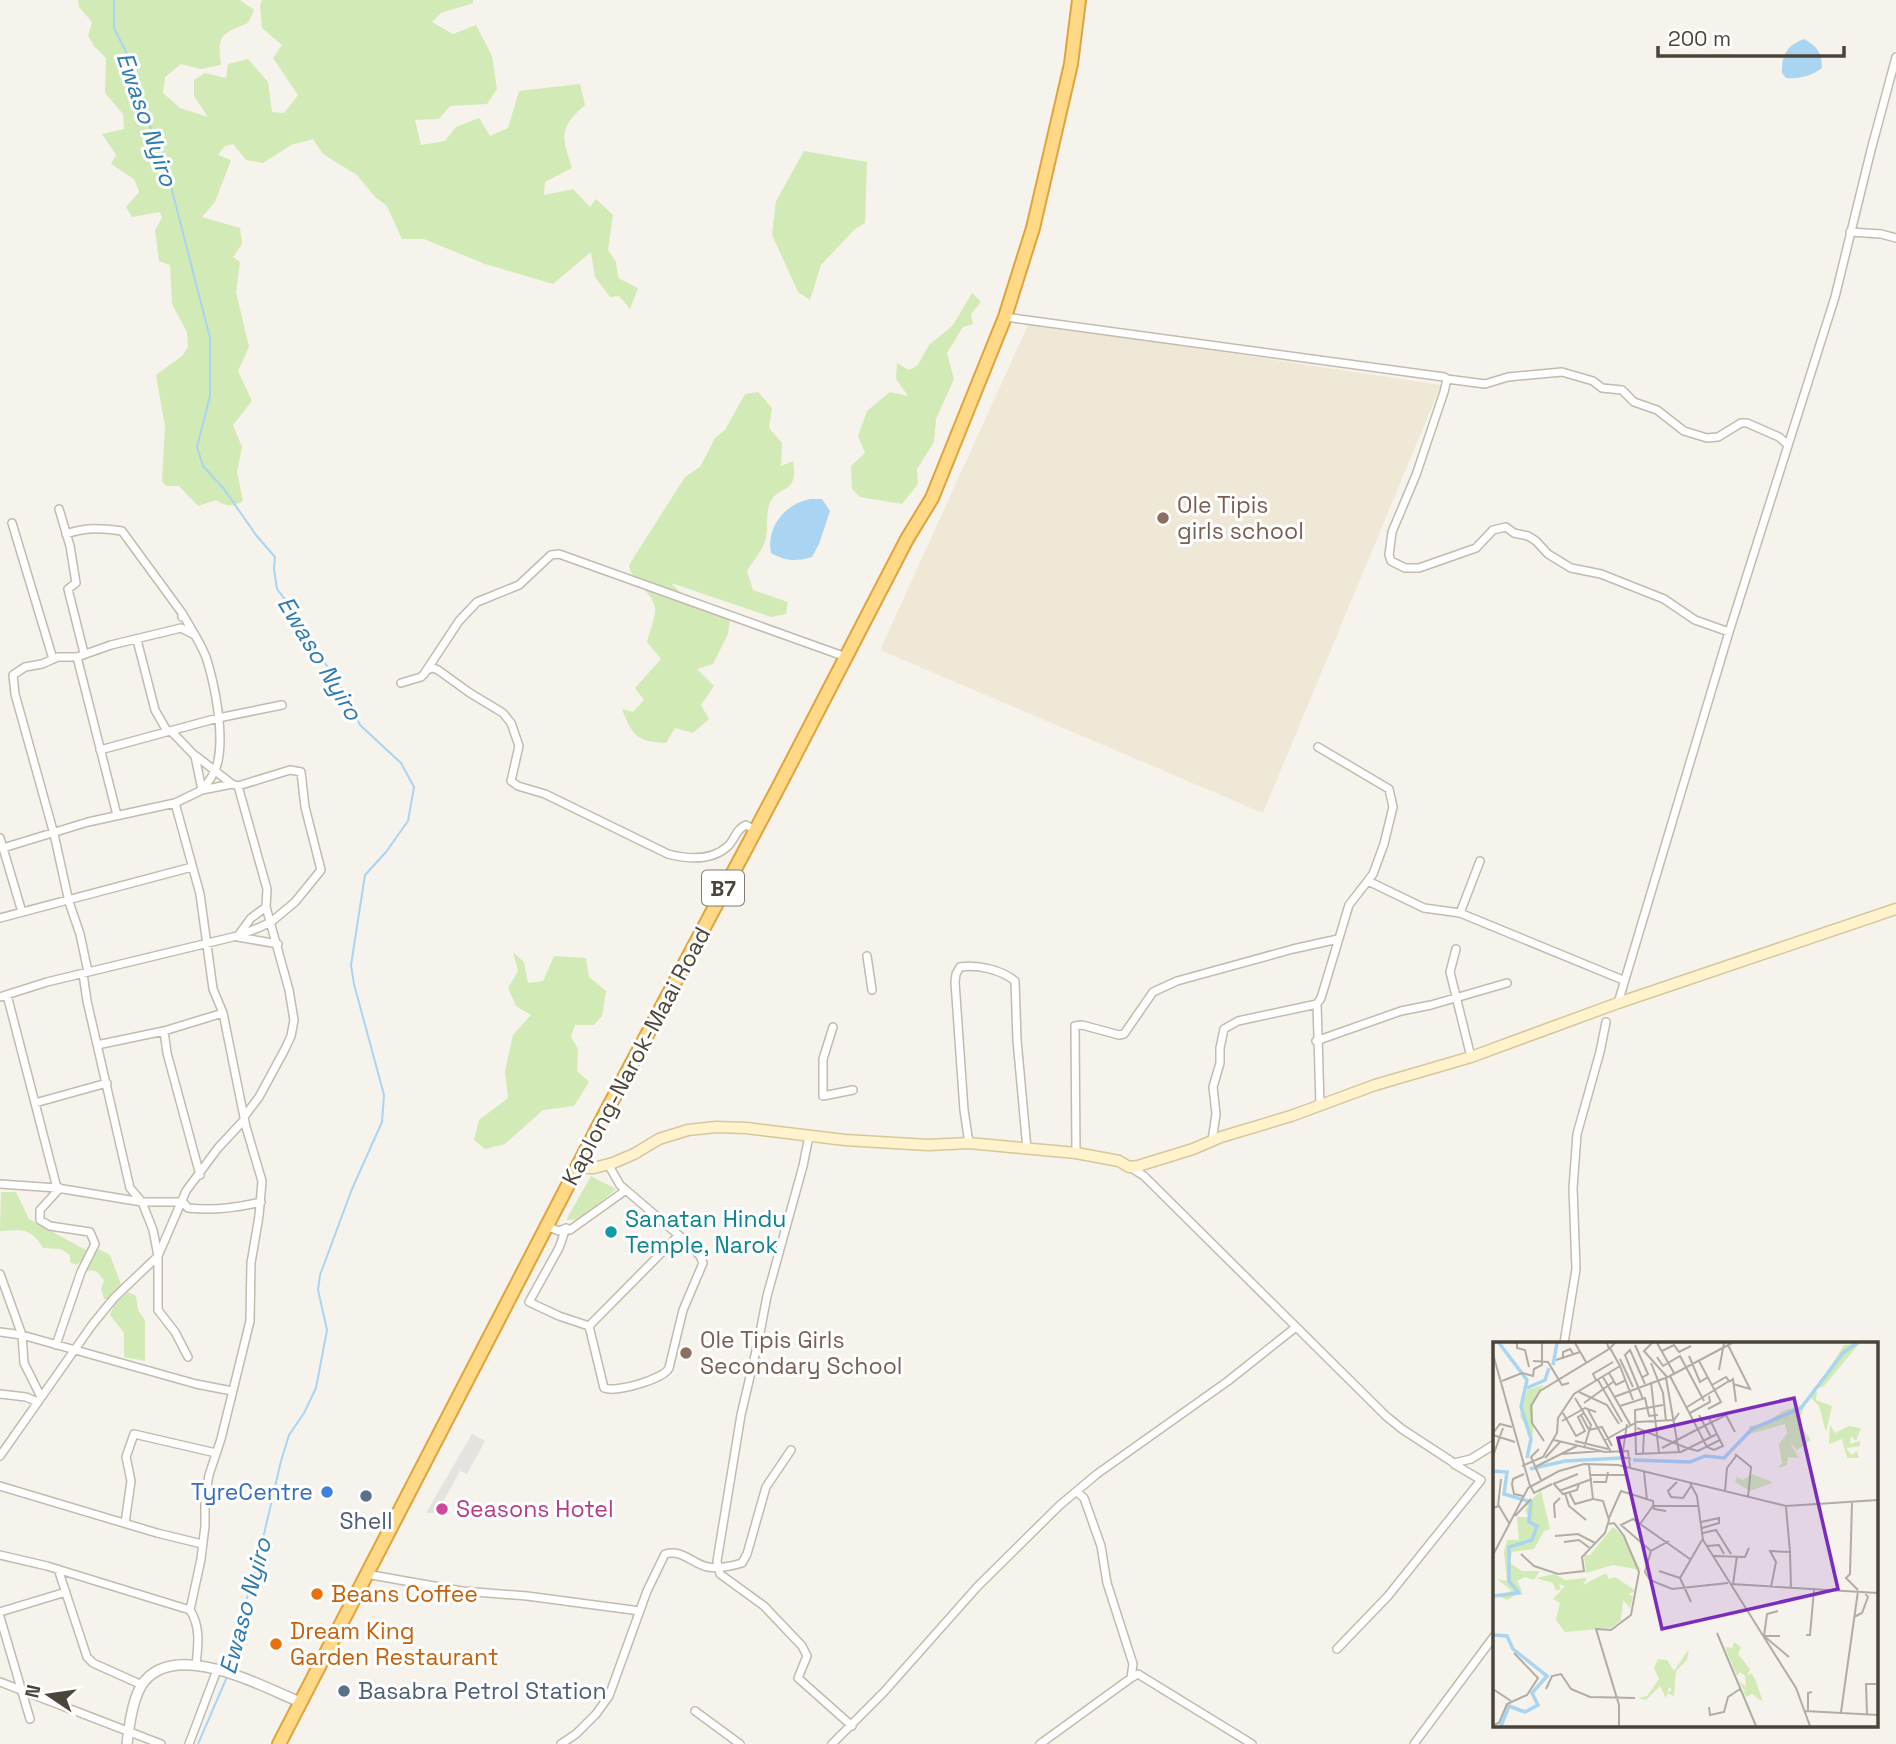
<svg xmlns="http://www.w3.org/2000/svg" width="1896" height="1744" font-family="'Space Grotesk',sans-serif">
  <style>
    .education { fill: #efe8d6 }
    .green { fill: #d2eab5 }
    .parking { fill: #e5e3e0 }
    .water { fill: #a9d4f2 }
    .lines { fill: none; stroke-linecap: round; stroke-linejoin: round }
    .stream { stroke: #a9d4f2; stroke-width: 2 }
    .minor-casing { stroke: #c2bbae; stroke-width: 10 }
    .tertiary-casing { stroke: #c2bbae; stroke-width: 12 }
    .secondary-casing { stroke: #d6c79b; stroke-width: 13 }
    .trunk-casing { stroke: #e0a43c; stroke-width: 16 }
    .minor { stroke: #fff; stroke-width: 7 }
    .tertiary { stroke: #fff; stroke-width: 9 }
    .secondary { stroke: #fff3cd; stroke-width: 10 }
    .trunk { stroke: #ffd985; stroke-width: 12 }
    .education-dot { fill: #8d6e63; stroke: #fff; stroke-width: 2.5 }
    .culture-dot { fill: #0f9aa8; stroke: #fff; stroke-width: 2.5 }
    .shop-dot { fill: #3f7fe0; stroke: #fff; stroke-width: 2.5 }
    .service-dot { fill: #5c6f8a; stroke: #fff; stroke-width: 2.5 }
    .hotel-dot { fill: #d1479c; stroke: #fff; stroke-width: 2.5 }
    .food-dot { fill: #e8710a; stroke: #fff; stroke-width: 2.5 }
    .labels { text-anchor: middle; dominant-baseline: central; stroke-width: 6; stroke-linejoin: round; paint-order: stroke }
    .shield { fill: #fff; stroke: #817c74; stroke-width: 2 }
    .shield-label { font-size: 21px; font-weight: bold; fill: #4b4439 }
    .education-label { font-size: 23px; fill: #785e54; stroke: #fff; text-anchor: start }
    .street-label { font-size: 23px; fill: #4b4439; stroke: #fff }
    .culture-label { font-size: 23px; fill: #0d838f; stroke: #fff; text-anchor: start }
    .shop-label { font-size: 23px; fill: #366cbe; stroke: #fff; text-anchor: end }
    .hotel-label { font-size: 23px; fill: #b23c85; stroke: #fff; text-anchor: start }
    .service-label { font-size: 23px; fill: #4e5e75; stroke: #fff }
    .food-label { font-size: 23px; fill: #c56008; stroke: #fff; text-anchor: start }
    .water-label { font-size: 24px; font-style: italic; fill: #2e7ab2; stroke: #fff }
    .inset-river { fill: none; stroke: #a9d4f2; stroke-width: 3.5 }
    .inset-road { fill: none; stroke: #b2ada4; stroke-width: 2 }
    .view { fill: #7b2cbf; fill-opacity: 0.15; stroke: #7b2cbf; stroke-width: 3.5 }
    .inset-edge { fill: none; stroke: #4b4439; stroke-width: 3.5 }
  </style>
  <rect width="100%" height="100%" fill="#f6f3ec"/>
  <path class="education" d="M1029 323 1441 385 1263 813 880 650Z"/>
  <path class="green" d="M78 0H240L254 10 248 23C221 34 217 35 221 65L201 69 181 64 165 77 163 93 180 108 208 117 194 96V80L205 73 226 78 228 64 248 59 268 82 272 112 284 113 298 95 273 58 282 45 262 28 260 5 262 0H473V3L441 13 432 22 453 34 476 25 492 56 497 89 487 104 450 106 439 119 415 120 421 145 445 141 456 127 479 118 490 136 508 128 519 91 580 84 585 105C558 129 562 136 572 168L545 182 544 195 573 189 590 207 596 199 613 215 608 250 616 262 618 278 638 288 630 309 619 296 610 297 595 277 591 252 553 284 485 264 424 239H402L387 206 375 197 357 175 323 154 313 139 291 145 263 163 246 160 233 144 225 146 218 155 231 160 215 202 202 217 240 228 242 244 233 257 240 262 236 292 249 347 238 371 252 401 233 425 242 447 237 472 243 501C232 507 226 507 216 500L198 506 179 486H166L162 481 165 427 156 375 182 356 188 347 187 332 172 304 170 265 159 261 155 230 162 218 160 212 132 217 126 207 139 192 134 179 111 164 116 155 102 134 124 129 123 114 105 93 106 58 94 46 88 36 92 22 79 7Z
    M804 151 867 162 865 223 855 229 821 265 810 300 798 292 772 235 776 201Z
    M972 293 981 302 971 314 973 324 963 327 947 353 954 379 936 419 934 442 917 469 918 484 902 504 860 497 852 489 851 466 865 453 858 436 867 411 890 392 908 396 896 379 897 363 909 370 917 366 929 345 953 325Z
    M758 392 772 408 769 428 782 443 781 466 793 461C799 497 778 482 769 505 766 515 768 528 766 538 764 549 753 561 747 571L753 590 788 602 786 614 771 617 671 583 681 593 731 611 728 634 713 664 697 669 714 686 701 705 709 719 693 733 675 728 666 743C637 742 632 735 622 709L633 712 644 700 635 688 661 659 647 642C649 632 656 618 655 608 652 590 632 584 629 565L685 477 700 467 715 438 725 430 745 394Z
    M513 952 524 962 528 983 543 981 554 956 586 958 589 977 606 991 602 1016 594 1025H575L571 1037 578 1049 577 1071 589 1082 574 1106 543 1110 505 1144 485 1149 474 1140 479 1120 508 1098 505 1071 513 1035 531 1015 516 1006 508 988 518 971Z
    M591 1176 616 1189 580 1219 566 1220Z
    M1 1192H16L29 1219 86 1250 83 1260 76 1265 70 1262V1255L61 1249 43 1248C30 1227 23 1230 0 1231Z
    M99 1249 110 1255 122 1287 109 1299H104L101 1289 104 1281C99 1273 96 1269 87 1271L84 1268 91 1254Z
    M128 1292 136 1296 138 1310 145 1320V1361L124 1357V1333L110 1315 114 1305Z"/>
  <path class="parking" d="M472 1434 485 1441 467 1474 460 1471 437 1513H426Z"/>
  <path class="water" d="M1804 39C1817 46 1822 53 1822 68 1811 76 1801 79 1786 78L1782 73C1782 55 1786 46 1804 39Z
    M810 499H822L830 511 819 544 812 557C796 562 785 561 771 553 766 527 785 504 810 499Z"/>
  <g class="lines">
    <path class="stream" d="M114 0V28L138 76 148 122 163 155 210 338V396L197 447 203 466 224 489 256 535 275 557 274 569 277 589 290 606 298 624 340 685 360 725 401 763 414 787 408 821 386 852 365 875 351 965 354 984 384 1095 382 1122 352 1189 320 1275 318 1290 327 1330 316 1388 304 1413 289 1435 281 1461 254 1577 239 1622 230 1669
      M198 1744 227 1677"/>
    <g class="minor-casing">
      <path id="minor" d="M1850 232 1881 234 1896 238
        M1005 317 1444 377 1447 379 1444 392 1416 475 1392 532 1389 555 1391 561 1405 568H1419L1476 548 1493 530 1506 527 1514 533 1528 536 1536 541 1548 554 1571 568 1601 574 1664 599 1695 620 1729 632
        M1447 379 1485 384 1508 377 1562 372 1593 381 1602 388 1622 390 1634 402 1657 410 1684 431 1707 438 1718 437 1741 423H1747L1779 437 1787 444
        M59 509 70 546 76 583 68 589 84 653
        M12 523 53 659
        M66 534C86 527 101 528 122 531L182 613V617
        M182 613C190 627 200 642 206 657 215 685 224 732 218 761 216 772 209 781 202 790
        M137 640 155 710 167 731
        M77 657 117 815
        M427 670 433 668 438 670 470 693 503 713 511 723 519 746 511 781 518 786 545 794 668 854C687 859 712 861 728 846 735 839 736 829 746 825L755 830
        M401 683 421 677 424 674 459 621 477 602 519 585 551 555 559 554 846 657
        M171 731 195 756 202 790
        M1318 747 1389 789 1393 807 1384 844 1373 874 1349 905 1321 998 1317 1004 1320 1104
        M100 750 218 718 282 705
        M196 756 232 784
        M175 803 200 894 213 989 223 1013 246 1127 262 1181 259 1216 251 1263 250 1321 221 1439 209 1475 205 1499V1526L201 1559 190 1610
        M0 838 22 912
        M3 848 88 822 175 803 202 790 232 784 238 786 267 889 266 907 289 990 294 1020 291 1036 284 1051 259 1097 244 1117
        M1368 881 1424 908 1460 913 1623 980
        M1460 913 1480 861
        M0 918 192 867
        M240 933 251 918 266 907
        M238 937 278 944
        M1456 949 1450 972 1471 1057
        M867 956 872 990
        M88 972 80 934 69 902 54 834 15 694 13 675 25 667 42 664 58 657H77L111 645 181 628 195 635
        M83 974 87 1001 130 1188 142 1202 153 1230 158 1256V1310L175 1332 188 1357
        M7 995 57 1188
        M0 997 47 982 237 936 258 928 271 922 295 902 321 870 305 807 301 772 290 770 238 786
        M1618 1003 1729 632 1835 297 1871 150 1896 57
        M833 1027 823 1059V1096L853 1090
        M164 1031 167 1053 200 1175
        M1316 1041 1401 1011 1431 1005 1507 983
        M97 1045 164 1031 223 1013
        M35 1103 107 1083
        M809 1136 803 1166 767 1296 759 1338 741 1415 717 1561 720 1574 764 1606 802 1646 807 1656 798 1678 852 1726
        M1212 1141 1216 1114 1213 1087 1220 1063V1048L1224 1029 1238 1021 1317 1004
        M969 1143 964 1110 955 982 956 974 960 967C977 964 1002 970 1015 981L1017 1040 1027 1149
        M1076 1153 1075 1026 1082 1025 1119 1035 1124 1034 1153 992 1177 981 1293 949 1338 939
        M1130 1167 1144 1176 1386 1416 1402 1429 1454 1463 1471 1459 1495 1444
        M0 1184 57 1188 142 1202H183L188 1208C213 1211 236 1208 261 1202
        M546 1226 559 1231 566 1228 570 1230 626 1190
        M566 1228 559 1248 529 1302 559 1316 589 1326
        M0 1274 22 1335 24 1363 41 1397
        M589 1326 604 1388C616 1393 664 1379 669 1368L683 1310 703 1263 700 1256 689 1244 620 1185 608 1164
        M589 1326 678 1236
        M0 1332 22 1335 196 1384 232 1391
        M1564 1343 1576 1269 1573 1188 1577 1134 1600 1052 1606 1022
        M56 1345 81 1272 95 1244 90 1232 50 1226 40 1220V1210L60 1188
        M0 1394 26 1397 38 1402
        M0 1456 92 1325 114 1298 158 1256 186 1191 218 1148 244 1120
        M0 1486 157 1533 202 1544
        M1077 1492 1084 1498 1101 1546 1107 1583 1133 1664 1131 1678 1138 1674 1252 1744
        M125 1523 131 1481 126 1457 134 1434 216 1453
        M0 1555 47 1566 190 1610C201 1627 198 1646 196 1665
        M58 1569 87 1657 93 1663 142 1685
        M366 1574 462 1591 527 1596 640 1611
        M0 1612 66 1592
        M0 1617 30 1719
        M1337 1649 1388 1596 1481 1480 1454 1464
        M0 1682 161 1744
        M695 1711 740 1744
        M189 1744 217 1670
        M561 1744 576 1734 596 1714 609 1696 647 1591 665 1554C683 1549 692 1564 708 1567 719 1569 732 1566 742 1563L747 1554 766 1487 791 1450
        M832 1744 883 1693 978 1586 1060 1505 1097 1474 1228 1381 1296 1327
        M1040 1744 1131 1678
        M1414 1744 1495 1635"/>
    </g>
    <g class="tertiary-casing">
      <path id="tertiary" d="M127 1744C129 1727 132 1702 141 1686 172 1637 261 1686 300 1702"/>
    </g>
    <g class="secondary-casing">
      <path id="secondary" d="M577 1168H594L613 1163 634 1154 659 1139 688 1130 716 1127 746 1128 845 1140 928 1145 969 1143 1011 1147 1076 1153 1119 1161 1129 1167 1138 1166 1193 1149 1221 1137 1291 1116 1375 1085 1471 1057 1618 1003 1896 909"/>
    </g>
    <g class="trunk-casing">
      <path id="trunk" d="M279 1744 598 1127 778 788 907 539 932 498 1005 317 1033 228 1071 64 1079 0"/>
    </g>
    <use href="#minor" class="minor"/>
    <use href="#tertiary" class="tertiary"/>
    <use href="#secondary" class="secondary"/>
    <use href="#trunk" class="trunk"/>
  </g>
  <g class="education-dot">
    <circle cx="1163" cy="518" r="7"/>
    <circle cx="686" cy="1353" r="7"/>
  </g>
  <circle class="culture-dot" cx="611" cy="1232" r="7"/>
  <circle class="shop-dot" cx="327" cy="1492" r="7"/>
  <g class="service-dot">
    <circle cx="366" cy="1496" r="7"/>
    <circle cx="344" cy="1691" r="7"/>
  </g>
  <circle class="hotel-dot" cx="442" cy="1509" r="7"/>
  <g class="food-dot">
    <circle cx="317" cy="1594" r="7"/>
    <circle cx="276" cy="1644" r="7"/>
  </g>
  <g class="labels">
    <rect class="shield" x="702" y="870.5" width="42" height="35" rx="5"/>
    <g class="shield-label">
      <text x="723" y="888">B7</text>
    </g>
    <g class="education-label">
      <text x="1177" y="505">Ole Tipis<tspan x="1177" dy="26">girls school</tspan></text>
      <text x="700" y="1340">Ole Tipis Girls<tspan x="700" dy="26">Secondary School</tspan></text>
    </g>
    <g class="street-label">
      <text transform="translate(636 1056) rotate(-62)">Kaplong-Narok-Maai Road</text>
    </g>
    <g class="culture-label">
      <text x="625" y="1219">Sanatan Hindu<tspan x="625" dy="26">Temple, Narok</tspan></text>
    </g>
    <g class="shop-label">
      <text x="313" y="1492">TyreCentre</text>
    </g>
    <g class="hotel-label">
      <text x="456" y="1509">Seasons Hotel</text>
    </g>
    <g class="service-label">
      <text x="366" y="1521">Shell</text>
      <text x="358" y="1691" text-anchor="start">Basabra Petrol Station</text>
    </g>
    <g class="food-label">
      <text x="331" y="1594">Beans Coffee</text>
      <text x="290" y="1631">Dream King<tspan x="290" dy="26">Garden Restaurant</tspan></text>
    </g>
    <g class="water-label">
      <text transform="translate(147 119) rotate(71)">Ewaso Nyiro</text>
      <text transform="translate(320 658) rotate(59)">Ewaso Nyiro</text>
      <text transform="translate(245 1606) rotate(-75)">Ewaso Nyiro</text>
    </g>
  </g>
  <g transform="translate(1493 1342)">
    <rect width="385" height="385" fill="#f6f3ec"/>
    <path d="M367 1 330 45 324 46 351 3ZM50 43 40 63V95L27 74 34 48ZM324 49 323 58 339 64 333 90 326 64 317 55ZM313 57 306 82 318 98 304 108 297 101 306 116 295 115 294 123 285 126 289 121 286 102 294 91 292 82 256 92V84L272 82 290 69 310 63ZM337 83 342 91 356 84 368 86 363 99 358 94 357 102 367 99V104L353 106 359 113 364 109 366 116H354L349 97 336 102ZM259 132 279 140V141L257 149 242 140 244 135 250 138ZM48 149 57 187 51 189 41 207 19 210 17 221 29 229H47L41 238 32 235 24 239 29 249 14 258 3 253 19 249 4 237 14 239 11 210 14 198H26L24 175H35L32 168 36 163 30 165ZM120 185 130 194 148 228 120 223 93 231 91 213H97ZM113 231 116 237 122 235 143 249 136 252 140 255 137 266 130 258 128 278 118 286 72 290 63 278 67 261 60 257 72 244 66 242 68 247 63 249 60 241 43 236 61 232 73 238 94 236 90 243ZM241 300 248 305 245 312 257 327 254 334 258 331 262 337 270 360 259 352 253 355 250 349 254 348 250 347 246 339 253 345 252 334 247 330 244 334 232 305 239 306ZM196 307 194 318 183 329 181 354 174 351 179 348 176 345 173 356 167 344 153 358 145 356 154 354 166 337 161 326 165 317 174 318 181 329Z" fill="#d2eab5"/>
    <path class="inset-river" d="M6 1 34 38 28 65 38 97 34 116M60 23 64 1M34 46 52 38 56 26M140 118 197 120 212 114 231 116 259 87 308 66 350 11 364 1M37 127 72 119 128 116M0 129 14 130 11 152 38 160 36 180 44 184 39 198 16 205V239L26 251 0 254M0 293 14 294 20 307 54 334 39 351 45 363 32 370 16 364 8 384"/>
    <path class="inset-road" d="M24 1V6L32 8 36 25M82 1 93 20M159 1 151 9 174 35M164 1 181 31M142 3 155 32 150 35M235 3 257 47 240 42M169 9 181 3 186 10 198 4M0 12 37 144M196 14 207 40 215 35M164 15 170 24 187 14 211 59M70 17V10L77 7 81 13M127 17 140 45M63 18 87 10M40 19 55 20 69 43 76 41M206 19 228 60 215 67M158 21 170 51 173 79M127 24 140 58M226 28 231 1M116 31 123 43 133 38M177 34 214 105 221 108 230 104 227 98M110 35 138 84M173 36 186 110M103 38 100 32 120 20M105 38 129 80M9 39 29 31 40 34 41 27 49 23V1M158 40 166 111M236 40 240 37 243 60M86 50 114 63 126 82M121 55 175 35 239 1M82 56 98 83 91 106M150 57 132 13 137 8 152 42M91 61 120 40M127 64 152 56 156 74 165 73M194 65 236 39 233 35 219 43M95 68 118 110M70 71 83 94 92 89 85 75 91 71M197 71 217 60 216 54M88 73 96 88 109 85 119 104M206 73 218 95M69 79 92 66 103 70M134 82 129 115 138 117M144 86 194 106M205 87 233 73 242 90M0 91 7 82 19 85M0 93 22 100M61 98 112 110 135 109 137 125M112 98 144 80 181 78 186 71M51 99 39 81 38 64 47 49 116 7 114 1M82 99 115 107M169 106 205 87M194 106 205 109 227 98 216 76M46 107 38 115 48 138M68 112 108 109M143 112 188 110 224 92M150 112 151 89M242 112 258 125 255 155M143 113 142 68 170 63M0 114 10 86M52 116 67 100M29 124 50 115 64 91 65 76 81 52 127 24 117 6 122 1M42 125 84 104M151 130 154 158M98 133H132M100 140H113L115 130M184 140 175 149 178 155 190 156 198 144M60 141 70 152 84 148 86 142M197 141 204 154 210 198 303 346 317 384M60 142 85 132M38 145 41 151 59 142M66 149 99 137M232 149 234 126 243 114M76 150 82 162 100 157M72 151 76 164 93 178M30 154 21 152 19 142 20 137 31 132M359 161 357 232 353 236 365 248M5 164 8 137M0 166 6 164 16 181M22 174 38 157M62 176 61 162 67 156M116 176 128 149 160 159 161 167 173 169M208 180 226 176V181L209 186M116 182 121 181 131 194 146 230 138 273 118 288 103 287 126 363V384M147 182 160 164H205M210 191 223 188 238 212M62 194 85 192 102 201M176 199 158 209 152 230 157 238 179 247 235 241M71 200 86 198 98 207M214 204 226 203 231 212M158 209 128 183 140 177 197 217M297 210 298 246M28 212 41 224 65 232 91 229 89 215 112 191 116 178 110 159 100 157 96 123M0 213 35 146 66 129 91 122 125 123 293 164 385 158M221 214 252 215 256 206M166 229 187 236M238 242 385 251M240 242 244 214M278 245 283 220 277 209 297 210 293 165M198 260 187 236 209 198M361 275 369 271 375 255 371 250M224 291 263 384M313 293H317L321 248M271 294 274 272 285 269M287 294H271L296 315M0 347 18 359M53 347 59 334 68 332 78 347 97 355 142 356M216 365 217 373 231 370 235 355 247 347M315 368V351L319 350M312 369 385 373M348 370 365 249M374 372 373 342H383M0 383 6 381 14 362 34 353 45 336 21 311"/>
    <path class="view" d="M301 56 345 247 169 287 125 96Z"/>
    <rect width="385" height="385" class="inset-edge"/>
  </g>
  <g transform="translate(49 1695) rotate(283)" stroke="#ffffff" stroke-width="5" paint-order="stroke">
  <path d="M0-5L12 26L0 18L-12 26Z" fill="#4b4439"/>
  <text y="-10" font-size="19" font-weight="bold" text-anchor="middle" fill="#4b4439">N</text>
  </g>
  <path d="M1658 46v10h186v-10" fill="none" stroke="#4b4439" stroke-width="3.5"/>
  <text x="1668" y="46" font-size="21" fill="#4b4439" stroke="#ffffff" stroke-width="5" paint-order="stroke">200 m</text>
</svg>
